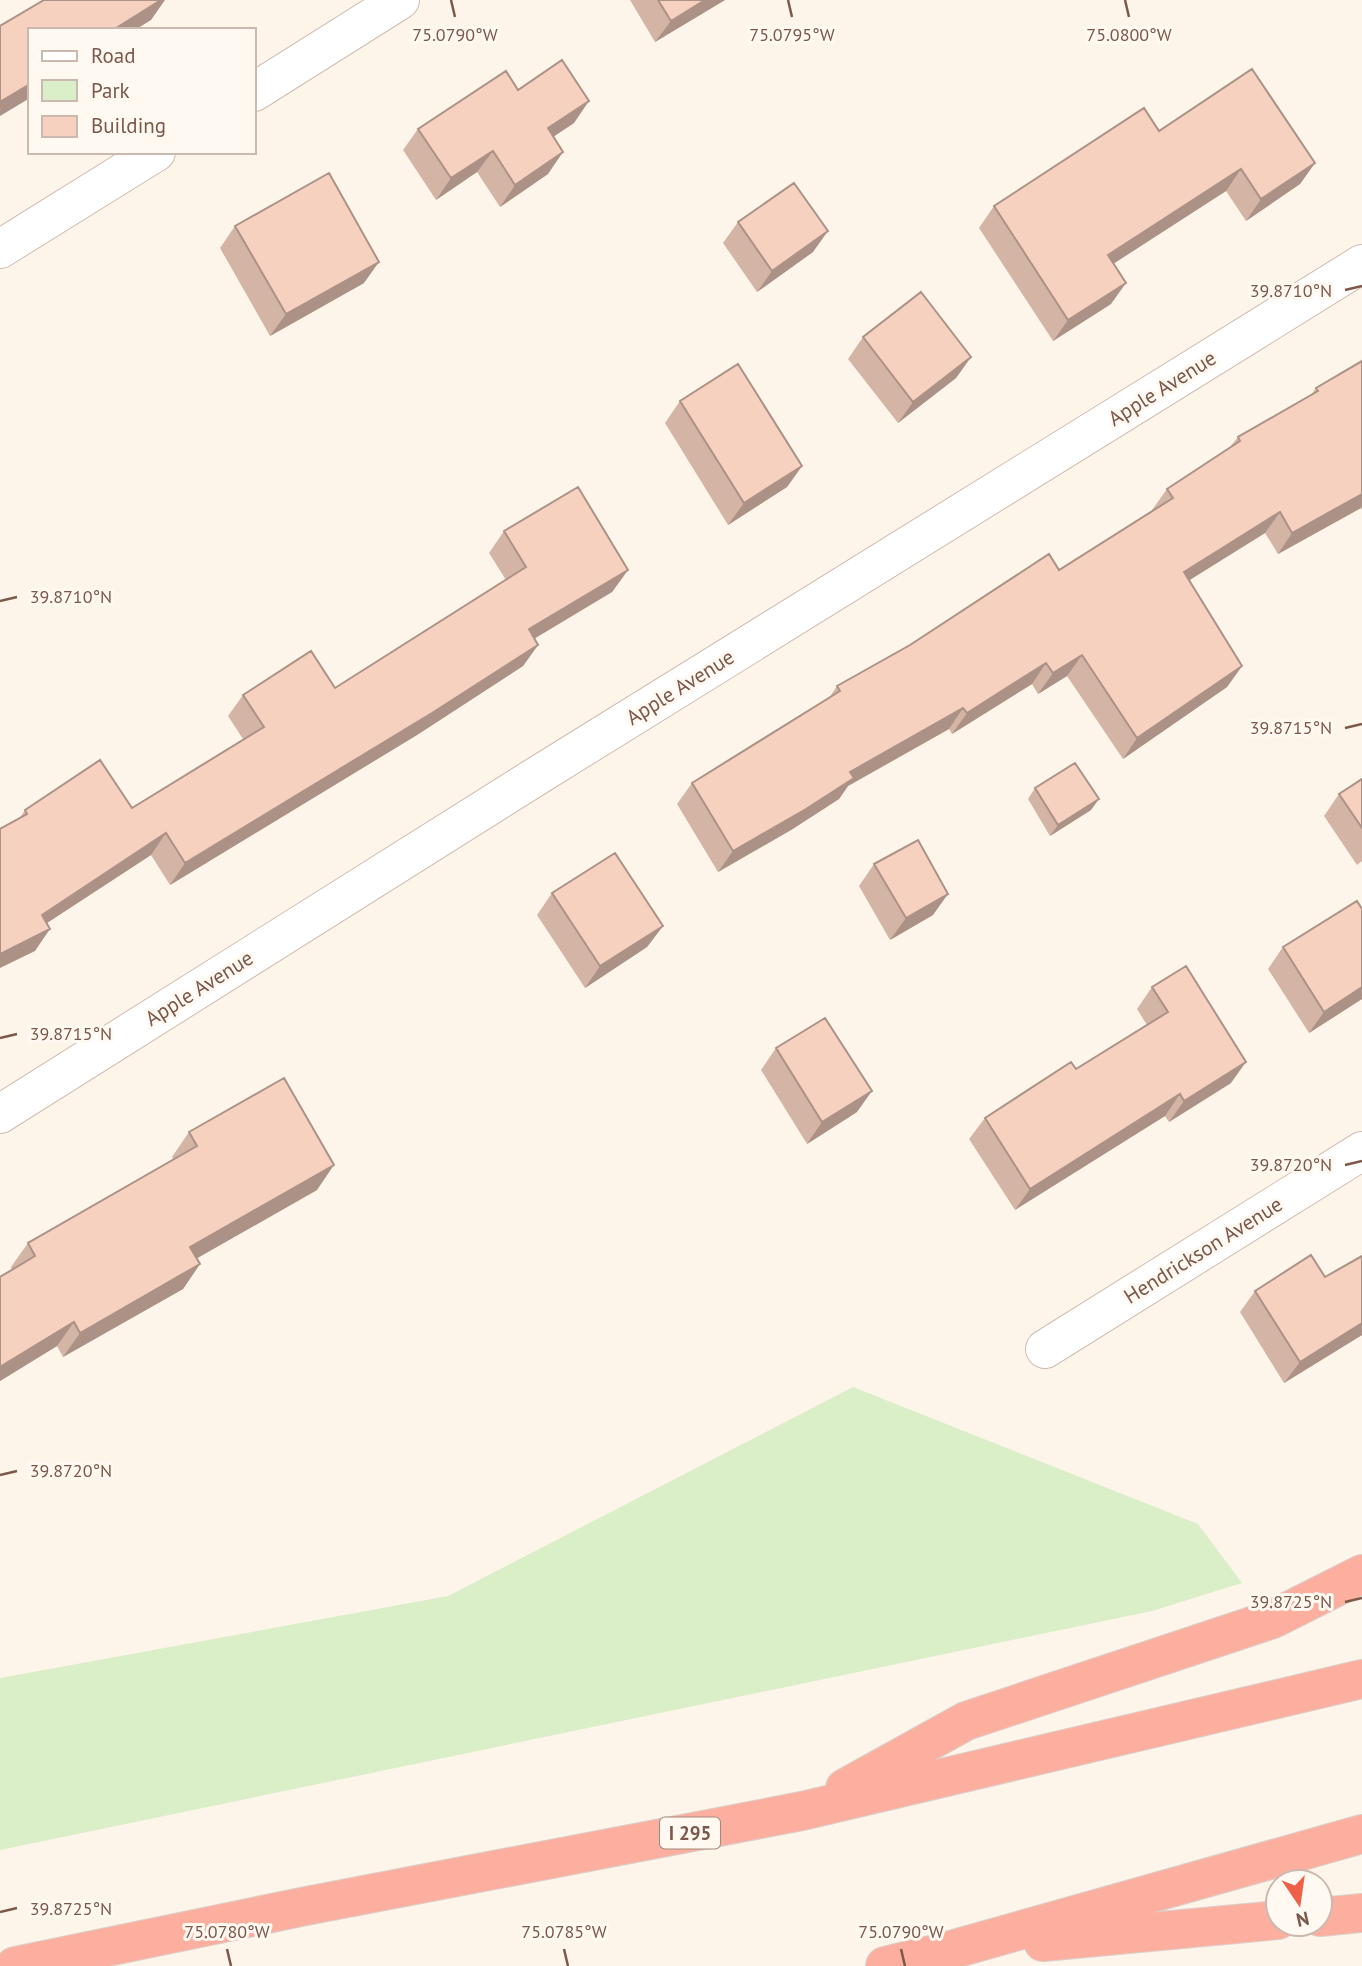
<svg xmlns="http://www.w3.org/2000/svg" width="1362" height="1966" font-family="'PT Sans',sans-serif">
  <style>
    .green { fill: #daeec7 }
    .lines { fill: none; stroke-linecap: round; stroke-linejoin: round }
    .minor-casing { stroke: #d2bbae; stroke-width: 40 }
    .highway-casing { stroke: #dad0cc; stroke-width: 40 }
    .minor { stroke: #fff; stroke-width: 38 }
    .highway { stroke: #fcaf9e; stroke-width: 38 }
    .wall { fill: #d4b4a5 }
    .shaded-wall { fill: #ac9286 }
    .building { fill: #f6d1c0; stroke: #ac9286; stroke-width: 2 }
    .ticks { fill: none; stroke: #7c584a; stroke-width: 2.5 }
    .labels { text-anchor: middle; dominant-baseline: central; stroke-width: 6; stroke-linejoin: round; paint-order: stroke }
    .shield { fill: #fff9f2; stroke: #a3887c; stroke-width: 2 }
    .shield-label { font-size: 19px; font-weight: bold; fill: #7c584a }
    .street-label { font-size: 21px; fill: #7c584a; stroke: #fff9f2 }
    .ticks-label { font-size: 18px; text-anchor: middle; fill: #7c584a; stroke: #fff9f2; stroke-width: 6; stroke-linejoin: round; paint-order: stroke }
  </style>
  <rect width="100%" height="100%" fill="#fef5ea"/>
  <path class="green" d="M853 1387 1198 1524 1242 1583 1152 1611 0 1850V1678L448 1596Z"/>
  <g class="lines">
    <g class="minor-casing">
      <path id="minor" d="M254 92 400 0
        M0 249 156 152
        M0 1114 540 774 1362 264
        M1045 1349 1362 1151"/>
    </g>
    <g class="highway-casing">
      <path id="highway" d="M845 1788 966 1721 1273 1619 1362 1574
        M1320 1917 1362 1913
        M1043 1942 1278 1920
        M15 1966 306 1906 802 1811 1362 1679
        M885 1966 947 1951 1362 1834"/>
    </g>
    <use href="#minor" class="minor"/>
    <use href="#highway" class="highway"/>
  </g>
  <path class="wall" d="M630 0H725L655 42Z
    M518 90 574 123 553 137 548 174 500 207 477 172 436 200 403 150 418 129Z
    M1159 131 1315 163 1300 184 1246 221 1226 191 1114 263 1111 304 1053 341 979 228 994 206Z
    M738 222 813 252 757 292 723 243Z
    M235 226 364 283 270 336 220 248Z
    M863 337 971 357 956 378 898 423 848 359Z
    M1362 361V510L1361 508 1278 554 1265 533 1189 580 1242 666 1227 687 1123 759 1067 676 1038 694 1032 684 952 734 949 729 848 786 839 799 791 830 718 872 677 804 692 783 829 698 837 686 1059 570 1153 511 1152 510 1167 489 1230 447 1238 437 1311 395 1316 388Z
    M680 401 802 466 787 487 728 525 665 423Z
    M504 531 628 570 612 592 534 638 538 645 523 666 417 735 170 885 151 855 47 923 35 951 19 819 25 810 132 808 243 739 228 716 243 695 335 688 506 580 489 553Z
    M1362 779V861L1357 865 1324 816 1339 794Z
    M1035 788 1091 810 1050 836 1028 799Z
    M874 864 933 915 890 940 859 886Z
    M552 893 663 926 647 947 585 988 537 915Z
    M1283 947 1362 999 1309 1033 1268 969Z
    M1152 987 1231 1083 1169 1122 1165 1116 1015 1210 969 1139 985 1118 1076 1069 1147 1025 1137 1009Z
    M776 1048 857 1112 807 1144 761 1070Z
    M189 1132 317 1190 196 1258 200 1264 183 1289 63 1357 57 1346 0 1381V1277L12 1270 11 1267 28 1243 173 1159 172 1157Z
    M1325 1277 1362 1335 1284 1383 1240 1312 1255 1291Z"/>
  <path class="shaded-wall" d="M161 0H165L151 20 135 30H113Z
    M705 0H725L655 42 671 21Z
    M30 84V98L0 116V102Z
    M589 101 574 123 533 150 548 128Z
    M493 151 477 172 436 200 451 178Z
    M563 152 548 174 500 207 515 185Z
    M1315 163 1300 184 1246 221 1261 199Z
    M1241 169 1226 191 1093 277 1108 255Z
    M828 231 813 252 757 292 772 271Z
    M379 262 364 283 270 336 286 314Z
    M1126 283 1111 304 1053 341 1068 320Z
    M971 357 956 378 898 423 913 402Z
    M802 466 787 487 728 525 744 503Z
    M1362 494V506L1361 508 1278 554 1292 533Z
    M1280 512 1265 533 1169 593 1184 572Z
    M628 570 612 592 514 651 529 629Z
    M538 645 523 666 417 735 170 885 185 863Z
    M1082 655 1067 676 1038 694 1053 673Z
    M1046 663 1032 684 952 734 967 713Z
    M1242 666 1227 687 1123 759 1137 738Z
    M963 708 949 729 848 786 839 799 791 830 718 872 733 851 850 772Z
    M1099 799 1091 810 1050 836 1058 825Z
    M166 833 151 855 27 936 42 915Z
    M948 894 933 915 890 940 906 918Z
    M663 926 647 947 585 988 600 966Z
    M50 929 35 951 0 968V954Z
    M1362 987V999L1309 1033 1324 1012Z
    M1246 1062 1231 1083 1169 1122 1184 1101Z
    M872 1091 857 1112 807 1144 822 1122Z
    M1180 1094 1165 1116 1015 1210 1030 1189Z
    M334 1165 317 1190 173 1272 190 1247Z
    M200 1264 183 1289 63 1357 80 1333Z
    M74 1322 57 1346 0 1381V1367Z
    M1362 1323V1335L1284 1383 1300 1362Z"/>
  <path class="building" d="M44 0H161L113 30H30V84L0 102V26Z
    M658 0H705L671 21Z
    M562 60 589 101 548 128 563 152 515 185 493 151 451 178 418 129 506 71 518 90Z
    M1252 69 1315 163 1261 199 1241 169 1108 255 1126 283 1068 320 994 206 1144 108 1159 131Z
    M329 173 379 262 286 314 235 226Z
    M794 183 828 231 772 271 738 222Z
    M921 292 971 357 913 402 863 337Z
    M1362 361V494L1292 533 1280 512 1184 572 1242 666 1137 738 1082 655 1053 673 1046 663 967 713 963 708 850 772 854 778 806 809 733 851 692 783 840 691 837 686 910 645 1049 554 1059 570 1173 498 1167 489 1240 441 1238 437 1318 391 1316 388Z
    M738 364 802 466 744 503 680 401Z
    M578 487 628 570 529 629 538 645 432 713 185 863 166 833 42 915 50 929 0 954V829L27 814 25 810 100 760 132 808 264 727 243 695 311 651 335 688 526 567 504 531Z
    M1075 763 1099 799 1058 825 1035 788Z
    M1362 779V828L1339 794Z
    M918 840 948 894 906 918 874 864Z
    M615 853 663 926 600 966 552 893Z
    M1357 901 1362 909V987L1324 1012 1283 947Z
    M1186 966 1246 1062 1184 1101 1180 1094 1030 1189 985 1118 1071 1062 1076 1069 1168 1012 1152 987Z
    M825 1018 872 1091 822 1122 776 1048Z
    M284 1078 334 1165 190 1247 200 1264 80 1333 74 1322 0 1367V1277L35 1256 28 1243 197 1146 189 1132Z
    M1311 1255 1325 1277 1362 1256V1323L1300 1362 1255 1291Z"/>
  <path class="ticks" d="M451 0 455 17M788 0 792 17M1125 0 1129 17M1345 290 1362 286M0 601 17 597M1345 728 1362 724M0 1038 17 1034M1345 1165 1362 1161M0 1475 17 1471M1345 1602 1362 1598M0 1912 17 1908M227 1949 231 1966M564 1949 568 1966M901 1949 905 1966"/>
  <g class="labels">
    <rect class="shield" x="660" y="1817.5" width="60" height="31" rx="5"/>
    <g class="shield-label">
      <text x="690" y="1833">I 295</text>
    </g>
    <g class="street-label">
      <text transform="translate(1162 388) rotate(-32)">Apple Avenue</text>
      <text transform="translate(680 687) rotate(-32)">Apple Avenue</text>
      <text transform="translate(199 988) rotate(-32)">Apple Avenue</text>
      <text transform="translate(1203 1250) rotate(-32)">Hendrickson Avenue</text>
    </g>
  </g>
  <g class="ticks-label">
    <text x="455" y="41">75.0790°W</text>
    <text x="792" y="41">75.0795°W</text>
    <text x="1129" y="41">75.0800°W</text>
    <text x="1291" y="297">39.8710°N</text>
    <text x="71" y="603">39.8710°N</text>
    <text x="1291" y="734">39.8715°N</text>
    <text x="71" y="1040">39.8715°N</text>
    <text x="1291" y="1171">39.8720°N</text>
    <text x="71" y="1477">39.8720°N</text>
    <text x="1291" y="1608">39.8725°N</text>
    <text x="71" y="1915">39.8725°N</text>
    <text x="227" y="1938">75.0780°W</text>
    <text x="564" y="1938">75.0785°W</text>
    <text x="901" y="1938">75.0790°W</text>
  </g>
  <rect x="28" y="28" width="228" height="126" fill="#fff9f2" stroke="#cbb9af" stroke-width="2"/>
  <rect x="42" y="51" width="35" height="10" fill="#ffffff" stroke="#cbb9af" stroke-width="2"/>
  <text x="91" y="63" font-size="21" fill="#7c584a">Road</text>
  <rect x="42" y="80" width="35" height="21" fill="#daeec7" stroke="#cbb9af" stroke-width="2"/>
  <text x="91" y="98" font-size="21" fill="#7c584a">Park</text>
  <rect x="42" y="116" width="35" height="21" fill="#f6d1c0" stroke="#cbb9af" stroke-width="2"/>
  <text x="91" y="133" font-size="21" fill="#7c584a">Building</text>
  <g transform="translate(1299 1903) rotate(167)"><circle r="33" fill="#fff9f2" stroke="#cbb9af" stroke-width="2"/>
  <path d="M0-5L12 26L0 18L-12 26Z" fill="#ef6048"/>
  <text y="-10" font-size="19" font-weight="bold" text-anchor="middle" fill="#7c584a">N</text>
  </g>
</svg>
